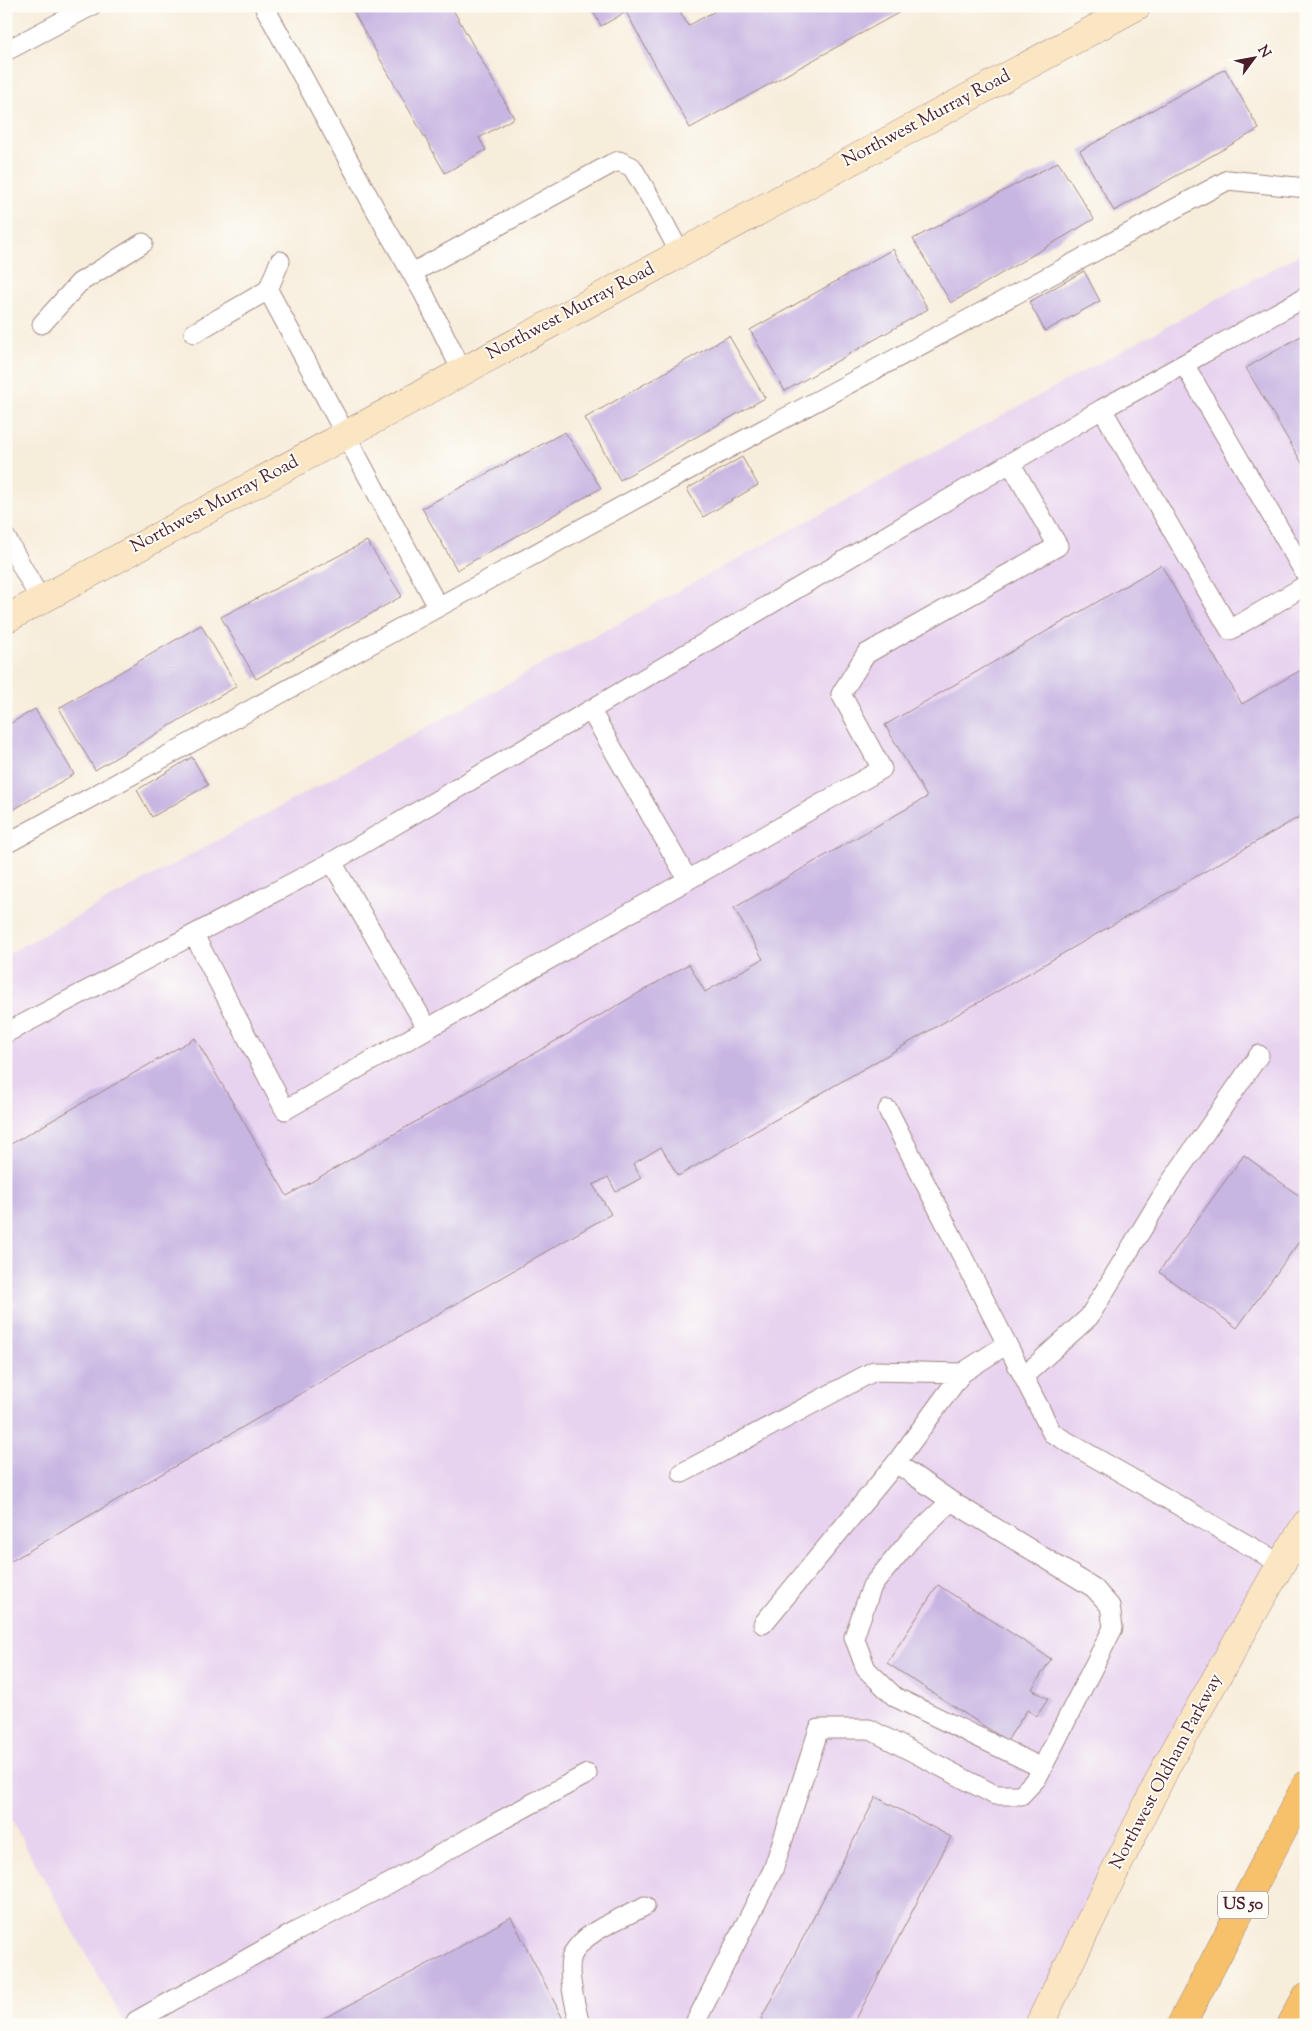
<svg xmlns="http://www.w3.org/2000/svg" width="1312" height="2031" font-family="'Sorts Mill Goudy',serif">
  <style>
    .built { fill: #e7d2ef }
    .building { fill: #c7b5e2 }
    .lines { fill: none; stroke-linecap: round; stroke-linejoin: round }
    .lane-casing { stroke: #a08683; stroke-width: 21 }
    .secondary-casing { stroke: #a08683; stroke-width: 29 }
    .highway-casing { stroke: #a08683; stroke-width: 29 }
    .lane { stroke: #fff; stroke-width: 19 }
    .secondary { stroke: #fbe6c4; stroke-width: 28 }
    .highway { stroke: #f6c16b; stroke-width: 28 }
    .labels { text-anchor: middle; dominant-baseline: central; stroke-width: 4; stroke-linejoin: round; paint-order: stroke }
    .shield { fill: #fdfcf7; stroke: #806168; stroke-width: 1 }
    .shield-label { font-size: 16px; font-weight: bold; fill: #4a1f2b }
    .street-label { font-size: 18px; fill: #4a1f2b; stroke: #fdfcf7 }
  </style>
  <rect width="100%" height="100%" fill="#fdfcf7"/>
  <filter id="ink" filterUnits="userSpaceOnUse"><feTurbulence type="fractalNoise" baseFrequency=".02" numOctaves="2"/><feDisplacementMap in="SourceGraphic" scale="10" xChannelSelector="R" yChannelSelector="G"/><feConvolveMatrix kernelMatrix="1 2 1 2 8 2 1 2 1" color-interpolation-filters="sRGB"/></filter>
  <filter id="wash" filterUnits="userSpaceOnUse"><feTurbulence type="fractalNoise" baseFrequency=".0096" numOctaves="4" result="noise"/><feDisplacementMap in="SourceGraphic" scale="20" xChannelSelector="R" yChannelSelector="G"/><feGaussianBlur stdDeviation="1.12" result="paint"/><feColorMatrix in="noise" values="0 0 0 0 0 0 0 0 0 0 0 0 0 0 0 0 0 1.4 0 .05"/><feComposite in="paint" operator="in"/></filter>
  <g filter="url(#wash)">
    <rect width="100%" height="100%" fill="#f7eddb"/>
    <path class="built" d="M1306 251V1513L1039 2025H126L6 1811V955Z"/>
    <g id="blocks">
      <path class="building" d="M350 6H451L514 118 479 138 486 150 445 173Z
        M590 6H677L688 26 724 6H911L690 128 626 12 601 26Z
        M1225 69 1259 129 1114 211 1080 151Z
        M1058 162 1094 219 951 303 913 239Z
        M893 249 928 309 785 391 750 330Z
        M1084 271 1100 301 1045 331 1029 302Z
        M1306 333V470L1246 368Z
        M729 336 765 398 620 480 585 418Z
        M565 432 601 488 457 570 422 508Z
        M742 457 758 485 703 517 687 489Z
        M367 541 402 596 256 679 221 617Z
        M1161 565 1242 704 1306 667V813L678 1176 661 1147 633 1164 641 1178 616 1192 608 1177 593 1185 611 1214 6 1564V1147L195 1038 287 1196 689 964 705 992 763 959 734 908 927 797 885 725Z
        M201 625 237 686 95 770 59 708Z
        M35 709 74 774 6 814V726Z
        M192 757 208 785 152 817 137 790Z
        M1244 1155 1306 1201V1232L1237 1328 1159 1272Z
        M938 1585 1051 1659 1032 1689 1048 1699 1037 1716 1027 1710 1007 1741 887 1663Z
        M876 1797 951 1837 853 2025H772L761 2019Z
        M511 1917 566 2025H311L447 1954Z"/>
    </g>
  </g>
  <g filter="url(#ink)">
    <use href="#blocks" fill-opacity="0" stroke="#a08683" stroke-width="1"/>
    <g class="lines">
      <g class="lane-casing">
        <path id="lane" d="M264 6 384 225 424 294 462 371
          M6 51 91 6
          M412 273 611 164 619 161 632 167 654 204 680 253
          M268 290 438 607
          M1306 297 1184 364 1306 575
          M42 324 79 283 143 243
          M194 333 268 290 280 261
          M1102 409 1184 364
          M6 538 40 599
          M591 711 688 880
          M6 844 690 469 1228 180 1306 188
          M332 862 427 1028
          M194 935 285 1110 882 769 841 694 866 654 1058 546 1011 464
          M6 1033 332 862 1102 409 1230 630 1306 585
          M888 1110 1052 1433 1281 1564
          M1024 1376 1089 1317 1170 1183 1259 1055
          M682 1473 874 1371 962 1373
          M951 1501 910 1540 872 1586 854 1637 866 1669 895 1697 1042 1768
          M763 1624 896 1463 962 1373 1007 1344
          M136 2021 297 1931 390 1883 483 1830 587 1774
          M580 2025C576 2009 566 1970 572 1956 581 1932 623 1918 645 1906
          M694 2025 773 1870 819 1729H869L995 1795H1021L1037 1778 1113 1628 1110 1606 1094 1588 951 1501 896 1463"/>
      </g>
      <g class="secondary-casing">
        <path id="secondary" d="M6 619 1137 6
          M1039 2025 1168 1763 1281 1564 1306 1524"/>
      </g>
      <g class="highway-casing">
        <path id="highway" d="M1181 2025 1306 1785
          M1291 2025 1306 1997"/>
      </g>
      <use href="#lane" class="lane"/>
      <use href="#secondary" class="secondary"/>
      <use href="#highway" class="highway"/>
    </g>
  </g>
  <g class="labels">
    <rect class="shield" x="1218" y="1891.5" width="50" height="27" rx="4"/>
    <g class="shield-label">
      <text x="1243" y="1905">US 50</text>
    </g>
    <g class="street-label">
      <text transform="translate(927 119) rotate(-28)">Northwest Murray Road</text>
      <text transform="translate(571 312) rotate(-28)">Northwest Murray Road</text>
      <text transform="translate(215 505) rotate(-28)">Northwest Murray Road</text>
      <text transform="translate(1167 1772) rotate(-62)">Northwest Oldham Parkway</text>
    </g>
  </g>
  <rect width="1312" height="2031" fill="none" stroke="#fdfcf7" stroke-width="25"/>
  <g transform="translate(1254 58) rotate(58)" stroke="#fdfcf7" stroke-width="4" paint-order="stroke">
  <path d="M0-4L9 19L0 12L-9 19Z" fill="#4a1f2b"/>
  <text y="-8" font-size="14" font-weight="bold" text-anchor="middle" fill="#4a1f2b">N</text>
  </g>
</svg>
